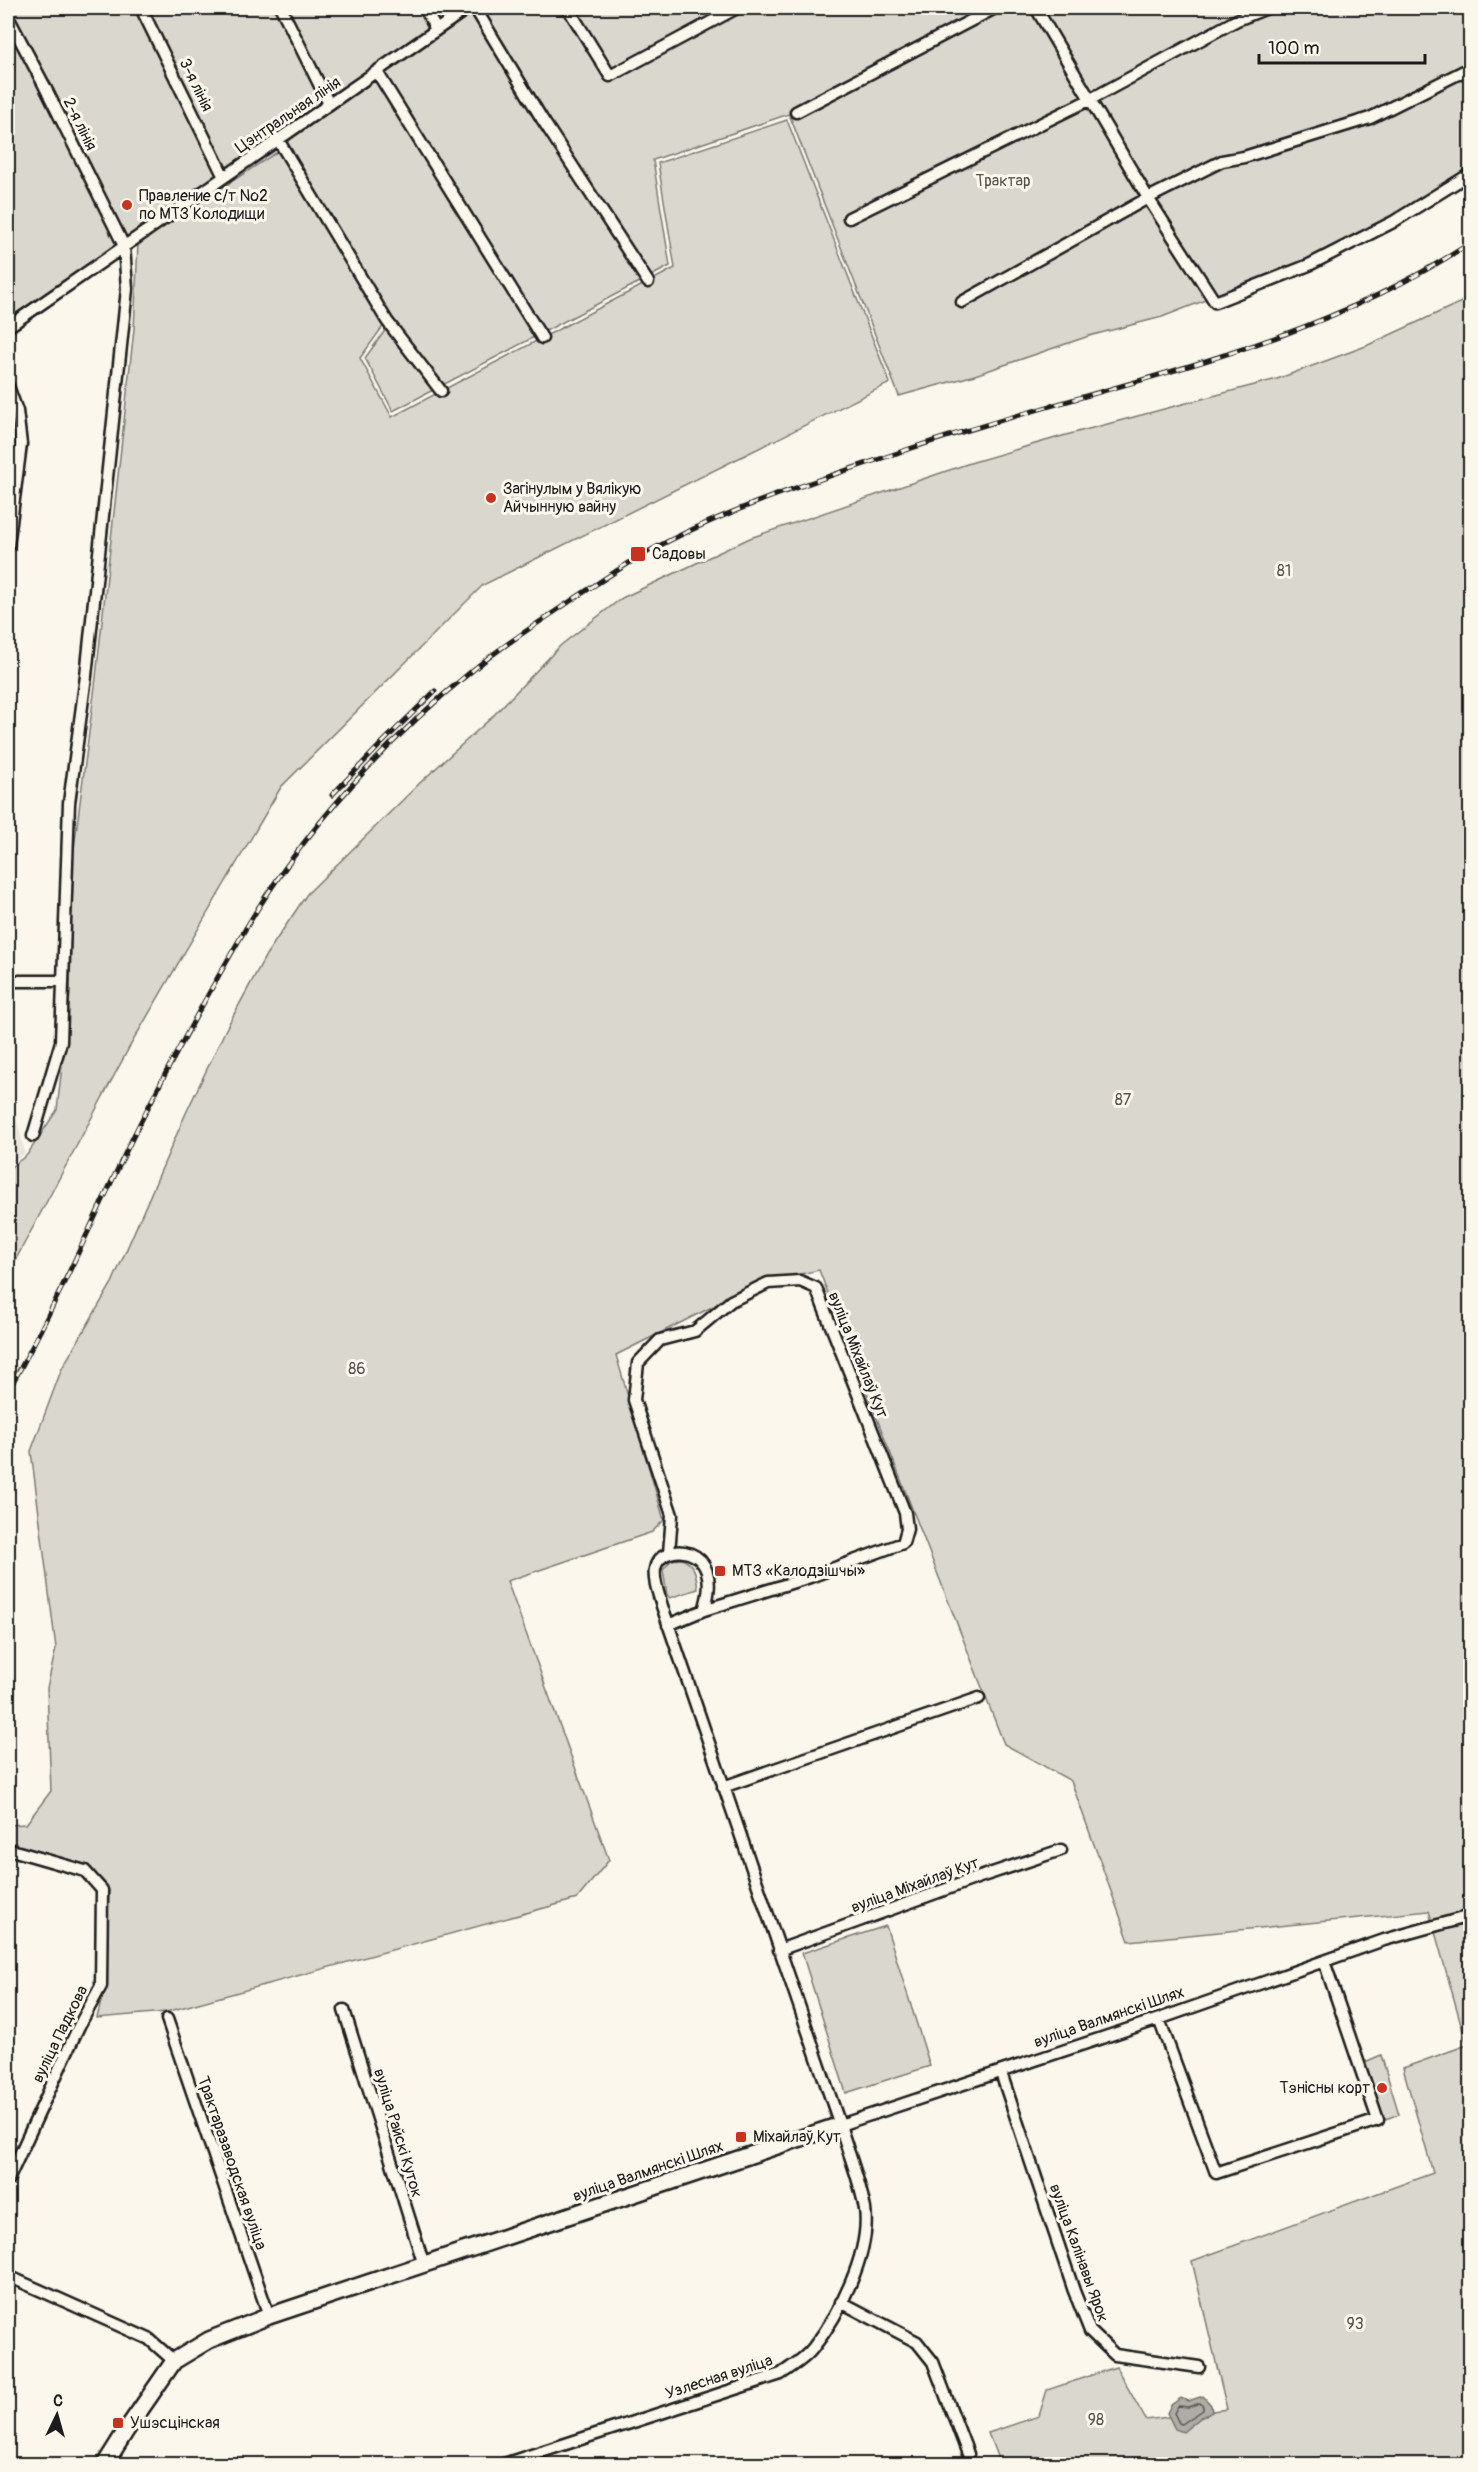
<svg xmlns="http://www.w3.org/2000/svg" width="1478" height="2472" font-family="Pangolin,sans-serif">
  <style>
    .built { fill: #eae6dc }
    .green { fill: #dad7ce; stroke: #7b7a75; stroke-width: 1.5 }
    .water { fill: #afaca5; stroke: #74726e; stroke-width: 1.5 }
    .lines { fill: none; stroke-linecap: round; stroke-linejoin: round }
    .shore { stroke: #575653; stroke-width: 1.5 }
    .street-casing { stroke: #1c1c1c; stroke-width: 15 }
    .secondary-casing { stroke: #1c1c1c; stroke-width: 20 }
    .street { stroke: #fbf7ec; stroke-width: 10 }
    .secondary { stroke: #fbf7ec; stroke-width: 15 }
    .rail-casing { stroke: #1c1c1c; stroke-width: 5 }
    .rail { stroke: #fbf7ec; stroke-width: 3; stroke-dasharray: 9; stroke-linecap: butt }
    .poi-dot { fill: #c8321e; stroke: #fbf7ec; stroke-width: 2 }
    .labels { text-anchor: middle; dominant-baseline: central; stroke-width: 6; stroke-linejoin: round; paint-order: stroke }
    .street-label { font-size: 16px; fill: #1c1c1c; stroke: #fbf7ec }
    .park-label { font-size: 16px; fill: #555451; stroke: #fbf7ec }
    .poi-label { font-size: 16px; fill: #1c1c1c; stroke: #fbf7ec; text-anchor: start }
  </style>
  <rect width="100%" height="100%" fill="#fbf7ec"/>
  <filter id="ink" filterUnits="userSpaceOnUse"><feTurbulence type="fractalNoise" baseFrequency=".0167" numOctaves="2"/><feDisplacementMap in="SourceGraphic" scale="12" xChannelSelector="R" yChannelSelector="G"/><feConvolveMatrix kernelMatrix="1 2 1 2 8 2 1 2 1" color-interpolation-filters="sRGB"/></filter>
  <g filter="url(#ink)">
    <path class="built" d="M8 1083 25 1153 8 1167Z"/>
    <path class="green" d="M8 8H1470V168L1391 218 1307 261 1162 317 1089 336 975 375 899 396 789 114 653 160 670 266 393 411 365 358 392 321 279 132 8 321Z
      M787 120 890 383 483 585 281 787 130 1046 8 1274V1169L27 1155 57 1110 70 994 72 864 95 686 134 329 138 243 283 148 387 321 360 358 392 417 675 268 658 163Z
      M1470 298V2464H1000L988 2433 1039 2416 1047 2390 1116 2367 1146 2420 1227 2409 1192 2261 1433 2173 1403 2068 1467 2045 1429 1911 1129 1941 1071 1781 1004 1744 819 1270 762 1282 616 1355 664 1520 652 1532 507 1581 609 1860 577 1899 166 2012 97 2018 105 1985 109 1890 88 1867 8 1845V1825L26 1824 51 1791 47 1688 56 1648 31 1451 62 1368 112 1283 186 1113 226 1029 266 955 307 894 423 780 491 718 561 645 622 598 750 538 970 463 1066 435 1277 379 1366 346Z
      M682 1559C696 1565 696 1575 698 1589L670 1598 667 1595 663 1570 671 1560Z
      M886 1926 930 2066 846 2093 802 1953Z
      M1381 2055 1399 2114 1383 2120 1365 2062Z"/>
    <path class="water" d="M1203 2396 1211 2405 1212 2412 1200 2418 1183 2432 1175 2429 1167 2413 1171 2405 1181 2398 1188 2401Z"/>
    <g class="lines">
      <path class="shore" d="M1200 2403 1203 2406V2410L1182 2424 1179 2423 1174 2413 1178 2406 1188 2407Z"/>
      <g class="street-casing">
        <path id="street" d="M141 8 224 177
          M281 8 329 104
          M425 8 436 30
          M475 8 542 119 648 282
          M568 8 610 76 737 8
          M1036 8 1148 198 1215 302 1309 265 1393 222 1470 174
          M8 17 44 85 124 246 127 289 86 676 69 803 61 1042 33 1136
          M377 72 542 338
          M796 112 995 8
          M277 138 387 321 441 391
          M849 218 1091 99 1237 20 1267 8
          M962 302 1148 198 1222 161 1244 157 1370 118 1470 68
          M8 327 468 8
          M8 386 17 411 21 444 8 546
          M8 981H63
          M668 1625 704 1610 810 1577 903 1543 907 1529 905 1513 816 1288 800 1281 768 1283 731 1301 695 1331 660 1340 638 1363 634 1400 672 1515 669 1553
          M723 1787 979 1698
          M8 1849 85 1871 102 1890 101 1986 79 2026 8 2180
          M779 1950 977 1878 1061 1850
          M344 2010 424 2265
          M167 2019 269 2316
          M1159 2019 1216 2173 1378 2120 1324 1961
          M1001 2073 1074 2291 1090 2331 1115 2355 1199 2367
          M840 2125 1159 2019 1384 1940 1470 1916
          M8 2276 149 2339 174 2361
          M841 2302 917 2342 933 2362 968 2454
          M504 2464 781 2374C792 2366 805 2359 813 2348 839 2315 871 2252 865 2209 860 2181 848 2152 840 2125L662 1606C659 1595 653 1580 655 1569 660 1540 727 1543 704 1610"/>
      </g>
      <g class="secondary-casing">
        <path id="secondary" d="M105 2464 127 2429 174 2361 209 2340 269 2316 840 2125"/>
      </g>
      <use href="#street" class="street"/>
      <use href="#secondary" class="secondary"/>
      <g class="rail-casing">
        <path id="rail" d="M332 795 383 742 435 691
          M8 1391C55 1308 92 1221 134 1135 169 1065 207 995 246 928 302 833 387 739 473 670 503 645 537 624 569 602 594 586 618 569 644 554 727 508 819 480 909 449 1097 385 1302 354 1470 243"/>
      </g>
      <use href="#rail" class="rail"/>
    </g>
  </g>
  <g class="poi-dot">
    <circle cx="127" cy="205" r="6"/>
    <circle cx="491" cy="498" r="6"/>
    <rect x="630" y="546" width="16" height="16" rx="3"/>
    <rect x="714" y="1565" width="12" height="12" rx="3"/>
    <circle cx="1382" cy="2088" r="6"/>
    <rect x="735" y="2131" width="12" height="12" rx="3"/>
    <rect x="112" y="2417" width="12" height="12" rx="3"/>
  </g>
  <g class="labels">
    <g class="street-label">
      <text transform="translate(196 85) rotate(64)">3-я лінія</text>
      <text transform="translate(288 115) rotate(-34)">Цэнтральная лінія</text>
      <text transform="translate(80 124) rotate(64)">2-я лінія</text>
      <text transform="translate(858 1355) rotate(68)">вуліца Міхайлаў Кут</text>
      <text transform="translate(915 1885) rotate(-20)">вуліца Міхайлаў Кут</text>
      <text transform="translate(1109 2017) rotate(-19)">вуліца Валмянскі Шлях</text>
      <text transform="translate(60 2034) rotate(-64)">вуліца Падкова</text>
      <text transform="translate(398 2133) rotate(73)">вуліца Райскі Куток</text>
      <text transform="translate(232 2163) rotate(71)">Трактаразаводская вуліца</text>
      <text transform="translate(648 2171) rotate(-19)">вуліца Валмянскі Шлях</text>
      <text transform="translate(1079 2253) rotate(70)">вуліца Калінавы Ярок</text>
      <text transform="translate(719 2377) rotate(-18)">Узлесная вуліца</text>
    </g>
    <g class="park-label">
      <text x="1003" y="181">Трактар</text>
      <text x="1284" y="571">81</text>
      <text x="1123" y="1100">87</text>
      <text x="357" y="1369">86</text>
      <text x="1355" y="2324">93</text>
      <text x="1096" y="2420">98</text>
    </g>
    <g class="poi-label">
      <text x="139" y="196">Правление с/т №2<tspan x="139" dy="18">по МТЗ Колодищи</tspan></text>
      <text x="503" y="489">Загінулым у Вялікую<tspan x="503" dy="18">Айчынную вайну</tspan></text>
      <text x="652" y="554">Садовы</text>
      <text x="732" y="1571">МТЗ «Калодзішчы»</text>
      <text x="1370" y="2088" text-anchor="end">Тэнісны корт</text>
      <text x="753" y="2137">Міхайлаў Кут</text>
      <text x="130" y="2423">Ушэсцінская</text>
    </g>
  </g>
  <rect width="1478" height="2472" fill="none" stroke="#fbf7ec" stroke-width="30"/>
  <rect x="15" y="15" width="1448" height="2442" fill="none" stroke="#1c1c1c" stroke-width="2" filter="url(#ink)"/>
  <g transform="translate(57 2415) rotate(5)" stroke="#fbf7ec" stroke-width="4.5" paint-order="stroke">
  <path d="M0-4.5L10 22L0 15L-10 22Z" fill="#1c1c1c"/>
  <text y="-9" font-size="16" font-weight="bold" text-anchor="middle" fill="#1c1c1c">С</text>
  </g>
  <path d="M1259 54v9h166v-9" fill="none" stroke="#1c1c1c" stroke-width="3"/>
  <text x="1268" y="54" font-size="18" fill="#1c1c1c" stroke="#fbf7ec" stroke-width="4.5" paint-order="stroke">100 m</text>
</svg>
